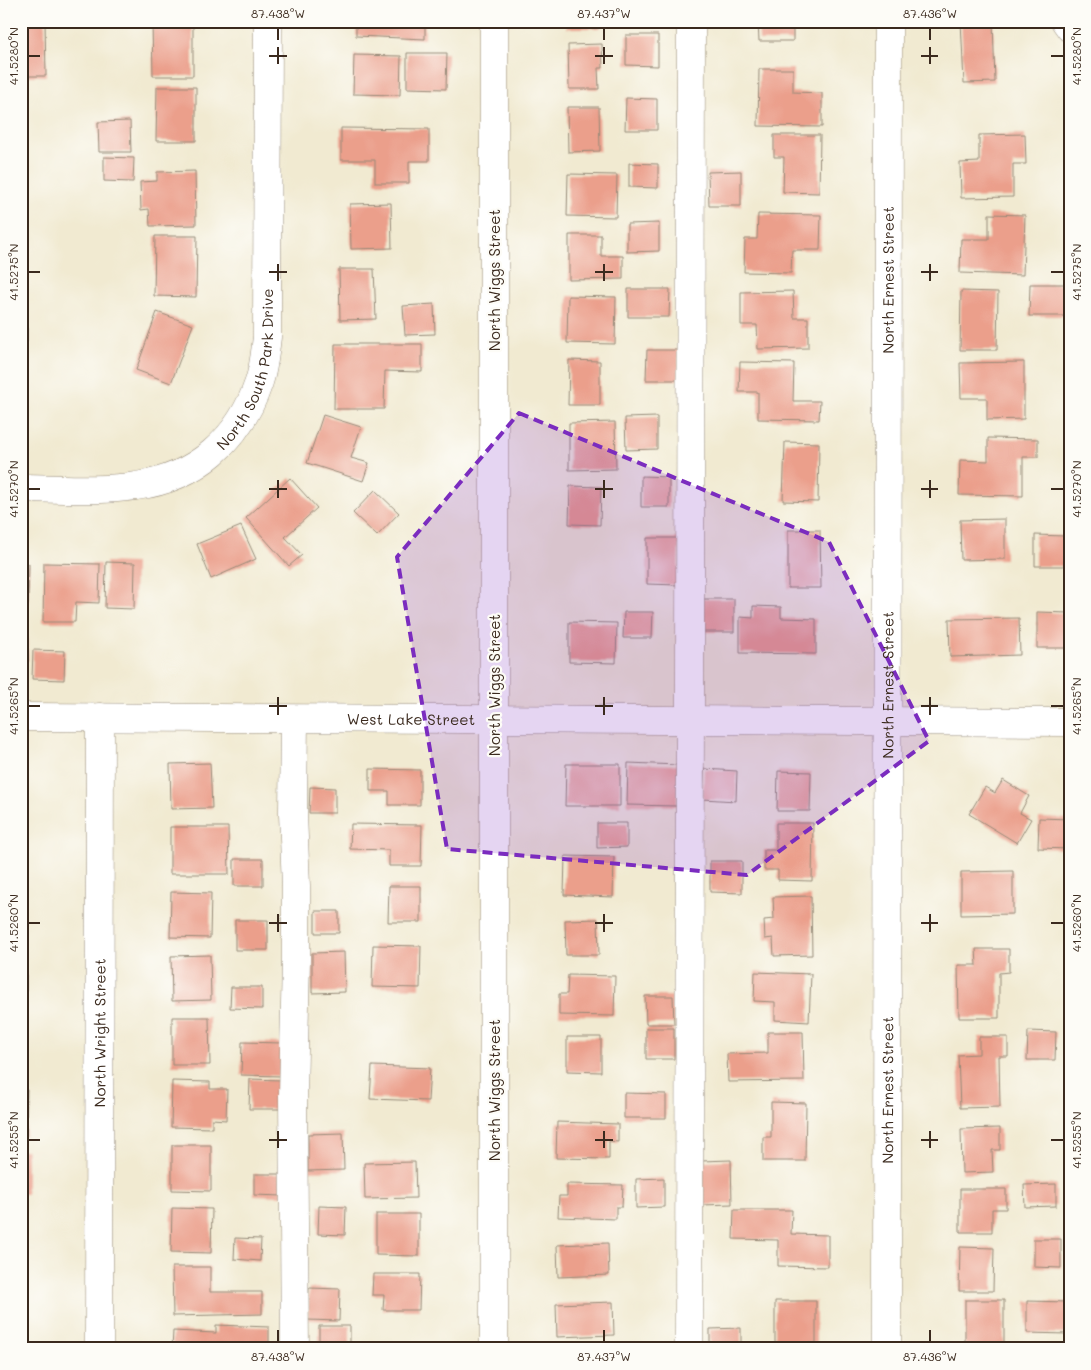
<svg xmlns="http://www.w3.org/2000/svg" width="1091" height="1370" font-family="Mali,sans-serif">
  <style>
    .building { fill: #eb9f8b }
    .lines { fill: none; stroke-linecap: round; stroke-linejoin: round }
    .minor-casing { stroke: #968a78; stroke-width: 29 }
    .minor { stroke: #fff; stroke-width: 28 }
    .marked { fill: #7b2cbf; fill-opacity: 0.2; stroke: #7b2cbf; stroke-width: 4; stroke-dasharray: 10 6; stroke-linejoin: round }
    .ticks { fill: none; stroke: #3b2a1e; stroke-width: 2 }
    .labels { text-anchor: middle; dominant-baseline: central; stroke-width: 4.5; stroke-linejoin: round; paint-order: stroke }
    .street-label { font-size: 15px; fill: #3b2a1e; stroke: #fdfcf7 }
    .neatline { fill: none; stroke: #3b2a1e; stroke-width: 2 }
    .ticks-label { font-size: 12px; text-anchor: middle; fill: #3b2a1e }
  </style>
  <rect width="100%" height="100%" fill="#fdfcf7"/>
  <filter id="ink" filterUnits="userSpaceOnUse"><feTurbulence type="fractalNoise" baseFrequency=".02" numOctaves="2"/><feDisplacementMap in="SourceGraphic" scale="10" xChannelSelector="R" yChannelSelector="G"/><feConvolveMatrix kernelMatrix="1 2 1 2 8 2 1 2 1" color-interpolation-filters="sRGB"/></filter>
  <filter id="wash" filterUnits="userSpaceOnUse"><feTurbulence type="fractalNoise" baseFrequency=".0096" numOctaves="4" result="noise"/><feDisplacementMap in="SourceGraphic" scale="20" xChannelSelector="R" yChannelSelector="G"/><feGaussianBlur stdDeviation="1.12" result="paint"/><feColorMatrix in="noise" values="0 0 0 0 0 0 0 0 0 0 0 0 0 0 0 0 0 1.4 0 .05"/><feComposite in="paint" operator="in"/></filter>
  <g filter="url(#wash)">
    <rect width="100%" height="100%" fill="#f1ead1"/>
    <g id="blocks">
      <path class="building" d="M21 21H45L46 76H21Z
        M152 21H193V76H153Z
        M356 21H425V39L356 36Z
        M567 21H601L600 28H567Z
        M758 21H793V41H759Z
        M961 21H993L995 82 964 83Z
        M626 35H658V66L626 65Z
        M602 44 603 68H598L599 89H569L568 45Z
        M407 53H447L446 89 407 88Z
        M354 55 401 56 400 95 353 94Z
        M759 69H793V92L822 93V127L758 126Z
        M157 87H196V141H156Z
        M626 98 657 99V130H625Z
        M567 107H599L600 151 568 152Z
        M21 115H26V150H21Z
        M130 121 131 152H99L98 122Z
        M341 128 429 129V161H409V183H375V160H341Z
        M1025 134 1026 164H1013V197L961 198 960 163 979 162V135Z
        M774 135H820L819 193 783 192 784 157H774Z
        M104 157 134 158 133 182 104 181Z
        M629 163 658 164V188L629 187Z
        M195 171 196 225 150 226 149 209 141 210 140 182 157 181V172Z
        M741 171V206H709L708 172Z
        M568 174 617 175 616 217 567 216Z
        M391 203 392 248 351 249 350 204Z
        M758 214 821 215 820 250H792L791 273 744 272 745 239H757Z
        M989 214 1025 215 1023 275 960 273 961 239H989Z
        M659 223V251L627 252V224Z
        M569 235H601V256H623V279L569 280Z
        M155 236H197L196 297 154 296Z
        M339 269H374L376 319 340 320Z
        M1030 284H1067V316H1029Z
        M628 289H670L669 317H628Z
        M793 291 794 318H808V348L758 349 757 325H741V292Z
        M961 291 998 292 997 350H960Z
        M568 296 616 297 615 344 567 343Z
        M434 304 435 334 405 335 403 306Z
        M157 312 193 325 171 383 136 370Z
        M21 317 27 318V342H21Z
        M335 344H422V372L385 371 384 409H334Z
        M647 350H679V380H646Z
        M569 360 600 361V405H568Z
        M740 362 794 363 793 401H820L819 420 758 419V392H739Z
        M1024 362V419L987 420V398H961L960 363Z
        M323 415 361 427 351 458 369 463 363 481 307 463Z
        M657 417V449L626 450 625 418Z
        M615 422 616 469 569 470V423Z
        M988 438 1038 439V457H1023V496L959 495 960 460 988 461Z
        M785 442 819 443 818 502 783 501Z
        M641 476 669 477V507H641Z
        M290 478 317 508 285 537 302 555 289 566 246 518Z
        M570 486 601 487 600 525 569 524Z
        M375 490 399 513 377 536 353 513Z
        M1005 519V559L961 560 960 520Z
        M241 526 256 559 211 579 197 544Z
        M788 530H820L821 588H788Z
        M1035 535 1065 536 1064 566H1035Z
        M647 538H679L678 585 647 584Z
        M106 562 135 563 134 609 105 608Z
        M44 563 100 564 99 603 76 602 75 622H43Z
        M21 564H29L28 605 21 604Z
        M702 599H734V632H702Z
        M753 606 781 607V618L816 619V654L740 653V617L753 618Z
        M624 612H653L652 638H623Z
        M1037 612 1069 613 1068 648H1037Z
        M1019 618 1020 655 950 657 949 619Z
        M569 622 617 623 616 663 569 662Z
        M27 628 28 661H21V629Z
        M33 650 65 651 64 680 32 679Z
        M210 763 212 808 171 809 170 764Z
        M628 763 678 765 677 806 627 805Z
        M566 764H620V806H565Z
        M370 769 420 770V805H389V791H370Z
        M704 769 737 771 736 801 703 799Z
        M778 771 811 772 810 811H777Z
        M1003 780 1029 796 1020 813 1031 819 1017 843 969 814 985 787 995 793Z
        M310 787 335 788V813H309Z
        M1039 818 1070 819V849L1038 848Z
        M597 823H627V847L597 848Z
        M776 823H813L812 881 778 880V870H764V850H776Z
        M351 824 422 825 421 866H389V850L350 849Z
        M170 827H228L229 874H170Z
        M565 856 614 857 613 897 564 895Z
        M234 859H263V886H234Z
        M710 861H742V893L710 892Z
        M1013 871V914L961 915V872Z
        M389 886H421V922H388Z
        M171 892 211 893 210 938 170 937Z
        M811 896 812 955 774 956 773 938 765 939 764 920 774 919 773 897Z
        M315 911H339V933H315Z
        M598 919 599 955H566L565 920Z
        M235 920H268V950H235Z
        M373 945 421 946 420 988 372 987Z
        M976 949H1009V972L999 973V1018H959L958 965H977Z
        M344 952 345 992 312 993V953Z
        M210 955 211 1000 172 1001 171 956Z
        M755 972 811 974 809 1022 775 1020V1002L754 1001Z
        M21 973H26V1018H21Z
        M568 975 615 976 614 1016 559 1015V994H567Z
        M231 987H262V1009L230 1008Z
        M645 996H673L674 1024H646Z
        M172 1017H209L210 1065H172Z
        M646 1028H674V1059H646Z
        M1028 1031 1056 1032 1055 1060H1027Z
        M21 1032H24L25 1077H21Z
        M768 1032H803L804 1081 728 1082 727 1054 768 1053Z
        M567 1037H601V1072L567 1071Z
        M979 1037H1008V1056H999L1000 1107 960 1108 958 1055 979 1054Z
        M242 1042 282 1043 281 1076 241 1075Z
        M372 1066 430 1068 428 1101 370 1099Z
        M250 1079 281 1080 280 1109H249Z
        M172 1081 210 1082V1089H227L226 1120 212 1119V1128L171 1127Z
        M21 1090H27L26 1136H21Z
        M624 1093 666 1094V1118H624Z
        M771 1102 806 1103 805 1161H763V1137H771Z
        M557 1122 618 1124V1142L609 1141V1159L556 1158Z
        M1000 1128V1150H992L993 1172 962 1173 961 1129Z
        M343 1133 344 1170 308 1171V1134Z
        M172 1145H211V1191L172 1190Z
        M21 1150H27V1194H21Z
        M731 1160 732 1204 702 1205 701 1161Z
        M415 1162 416 1198 365 1199 364 1163Z
        M254 1174H282V1196L254 1195Z
        M664 1178V1207L636 1208V1179Z
        M567 1184 623 1185 622 1207H616V1219L558 1217 559 1196H567Z
        M1056 1184V1206L1025 1207 1024 1185Z
        M960 1189H1006V1209H992V1232H960Z
        M319 1206 346 1207 345 1235 318 1234Z
        M172 1208 212 1209 211 1253 171 1252Z
        M21 1209H25L24 1255H21Z
        M734 1210H792L791 1234 828 1235V1267L778 1266V1240L733 1239Z
        M376 1214H419V1256L376 1255Z
        M235 1238 261 1239 260 1261 234 1259Z
        M1034 1239H1061V1268L1034 1267Z
        M608 1243 609 1275 558 1277 557 1245Z
        M960 1247 994 1248 993 1291H959Z
        M21 1265H26L27 1318H21Z
        M172 1267H210V1292H262V1314L173 1316Z
        M373 1274H420L419 1310H383L384 1295H372Z
        M309 1288 340 1289 339 1321 308 1320Z
        M965 1300H1004V1349H965Z
        M775 1301H816V1343H775Z
        M1027 1301 1068 1302V1334L1027 1333Z
        M613 1302 614 1335 557 1337 556 1304Z
        M216 1325 269 1327V1349H172L173 1331 216 1333Z
        M319 1326H350V1349H319Z
        M741 1328V1349H710V1329Z"/>
    </g>
  </g>
  <g filter="url(#ink)">
    <use href="#blocks" fill-opacity="0" stroke="#968a78" stroke-width="1"/>
    <g class="lines">
      <g class="minor-casing">
        <g id="minor">
          <path d="M494 21V1349"/>
          <path d="M1065 21 1070 28"/>
          <path id="s1" d="M21 488C59 488 98 492 136 486 196 478 240 439 259 382 264 367 265 352 267 337L268 21"/>
          <path id="s2" d="M21 717 1070 722"/>
          <path d="M294 719 293 814 296 886V959L293 1096 295 1349"/>
          <path id="s3" d="M99 1349 100 717"/>
          <path d="M689 1349 691 21"/>
          <path id="s4" d="M887 1349 888 21"/>
        </g>
      </g>
      <use href="#minor" class="minor"/>
    </g>
  </g>
  <path class="marked" d="M519 413 829 542 929 741 747 875 447 849 397 557Z"/>
  <path class="ticks" d="M278 28V40M604 28V40M930 28V40M278 47V64M604 47V64M930 47V64M28 56H40M269 56H287M595 56H613M921 56H938M1051 56H1064M278 264V281M604 264V281M930 264V281M28 272H40M269 272H287M595 272H613M921 272H938M1051 272H1064M278 480V498M604 480V498M930 480V498M28 489H40M269 489H287M595 489H613M921 489H938M1051 489H1064M278 697V715M604 697V715M930 697V715M28 706H40M269 706H287M595 706H613M921 706H938M1051 706H1064M278 914V932M604 914V932M930 914V932M28 923H40M269 923H287M595 923H613M921 923H938M1051 923H1064M278 1131V1148M604 1131V1148M930 1131V1148M28 1140H40M269 1140H287M595 1140H613M921 1140H938M1051 1140H1064M278 1330V1342M604 1330V1342M930 1330V1342"/>
  <g class="labels">
    <g class="street-label">
      <text transform="translate(494 280) rotate(-90)">North Wiggs Street</text>
      <text stroke="none"><textPath href="#s4" startOffset="1069">North Ernest Street</textPath></text>
      <text stroke="none"><textPath href="#s1" startOffset="294">North South Park Drive</textPath></text>
      <text transform="translate(494 685) rotate(-90)">North Wiggs Street</text>
      <text stroke="none"><textPath href="#s4" startOffset="664">North Ernest Street</textPath></text>
      <text stroke="none"><textPath href="#s2" startOffset="390">West Lake Street</textPath></text>
      <text stroke="none"><textPath href="#s3" startOffset="316">North Wright Street</textPath></text>
      <text transform="translate(494 1090) rotate(-90)">North Wiggs Street</text>
      <text stroke="none"><textPath href="#s4" startOffset="259">North Ernest Street</textPath></text>
    </g>
  </g>
  <rect width="1091" height="1370" fill="none" stroke="#fdfcf7" stroke-width="55"/>
  <rect x="28" y="28" width="1036" height="1314" class="neatline"/>
  <g class="ticks-label">
    <text x="278" y="18">87.438°W</text>
    <text x="604" y="18">87.437°W</text>
    <text x="930" y="18">87.436°W</text>
    <text transform="translate(14 56) rotate(-90)" y="4">41.5280°N</text>
    <text transform="translate(1077 56) rotate(-90)" y="4">41.5280°N</text>
    <text transform="translate(14 272) rotate(-90)" y="4">41.5275°N</text>
    <text transform="translate(1077 272) rotate(-90)" y="4">41.5275°N</text>
    <text transform="translate(14 489) rotate(-90)" y="4">41.5270°N</text>
    <text transform="translate(1077 489) rotate(-90)" y="4">41.5270°N</text>
    <text transform="translate(14 706) rotate(-90)" y="4">41.5265°N</text>
    <text transform="translate(1077 706) rotate(-90)" y="4">41.5265°N</text>
    <text transform="translate(14 923) rotate(-90)" y="4">41.5260°N</text>
    <text transform="translate(1077 923) rotate(-90)" y="4">41.5260°N</text>
    <text transform="translate(14 1140) rotate(-90)" y="4">41.5255°N</text>
    <text transform="translate(1077 1140) rotate(-90)" y="4">41.5255°N</text>
    <text x="278" y="1361">87.438°W</text>
    <text x="604" y="1361">87.437°W</text>
    <text x="930" y="1361">87.436°W</text>
  </g>
</svg>
